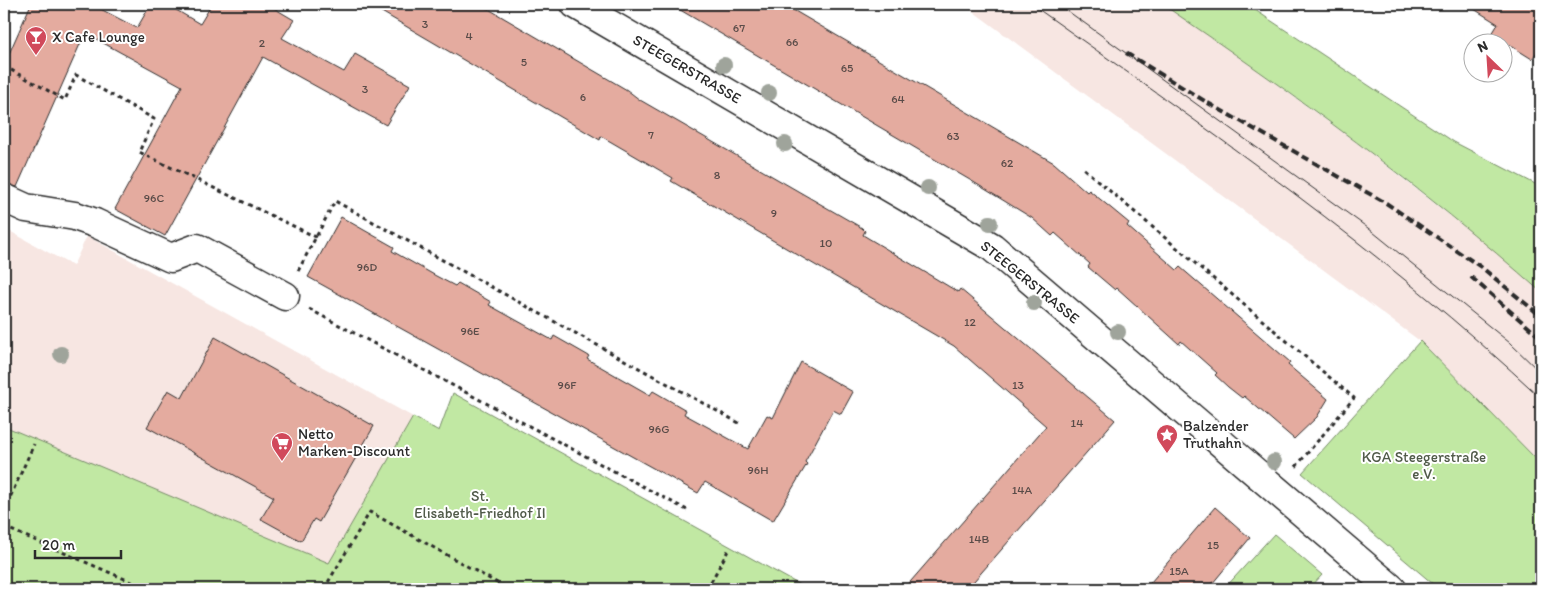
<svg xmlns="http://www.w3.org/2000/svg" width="1545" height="593" font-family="Itim,sans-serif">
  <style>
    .built { fill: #f7e6e2 }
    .green { fill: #c1e8a3; stroke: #768a67 }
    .building { fill: #e4ab9f; stroke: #2b2b2b }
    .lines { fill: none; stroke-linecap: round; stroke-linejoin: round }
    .minor-casing { stroke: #2b2b2b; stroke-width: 31 }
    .path { stroke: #2b2b2b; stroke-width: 3; stroke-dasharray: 4 4; stroke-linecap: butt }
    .minor { stroke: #fff; stroke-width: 28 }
    .tram { stroke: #2b2b2b; stroke-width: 1 }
    .rail { stroke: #2b2b2b; stroke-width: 4; stroke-dasharray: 8 4; stroke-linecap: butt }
    .tree { fill: #9fa49b }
    .labels { text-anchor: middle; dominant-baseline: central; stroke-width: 4; stroke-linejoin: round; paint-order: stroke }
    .number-label { font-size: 12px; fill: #594b48 }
    .poi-label { font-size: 15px; fill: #2b2b2b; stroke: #fff; text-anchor: start }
    .street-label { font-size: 15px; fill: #2b2b2b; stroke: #fff }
    .park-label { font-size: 15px; fill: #505a49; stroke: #fff }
  </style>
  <rect width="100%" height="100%" fill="#fff"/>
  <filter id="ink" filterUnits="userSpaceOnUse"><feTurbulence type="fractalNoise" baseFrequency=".02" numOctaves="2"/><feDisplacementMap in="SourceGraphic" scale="10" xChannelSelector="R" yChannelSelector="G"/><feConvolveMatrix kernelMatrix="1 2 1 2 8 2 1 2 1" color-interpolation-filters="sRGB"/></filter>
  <g filter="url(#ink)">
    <path class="built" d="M963 4H1162L1227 48 1360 145 1494 250 1541 292V464L1420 341Z
      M4 228 73 266 87 236 413 417 329 564 4 426Z"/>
    <path class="green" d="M1162 4H1246L1454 142 1541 187V292C1423 187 1293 93 1162 4Z
      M1420 341 1541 464V589H1439L1302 473Z
      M453 393 807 589H4V426L329 563 413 417 439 431Z
      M1274 534 1322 575 1309 589H1224Z"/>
    <path class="building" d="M31 4H91L137 28 151 4H166L200 24 212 4H267L294 20 282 38 344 72 355 54 410 85 386 125 263 57 165 236 115 209 182 86 85 33 17 187 4 183V65Z
      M368 4H480L627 90 640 100 862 228 865 231 863 235 958 292 960 289 1115 420 967 589H904L1046 426 954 346 671 181 673 178 601 136 600 140Z
      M670 4H783L1054 163 1087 192 1089 190 1129 223 1127 226 1177 270 1180 267 1290 362 1288 365 1328 399 1317 417 1294 439 1244 396 1242 398 1228 387 1215 375 1217 373 1181 341 1179 344 1117 288 1115 290 1102 279 1088 267 1090 264 1055 233 1052 236 1032 218 975 183Z
      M1466 4H1541V46L1532 59 1492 34 1498 24Z
      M341 217 394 247 392 251 436 276 455 286 458 283 491 302 489 305 552 340 554 336 589 356 587 359 650 395 653 391 686 410 684 414 748 449 767 415 773 418 801 362 853 392 841 414 833 410 805 462 807 464 773 521 705 482 698 493 308 277Z
      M215 337 374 426 319 522 314 519 301 541 261 519 274 497 147 427 168 390 182 398Z
      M1215 507 1250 538 1212 584 1207 589H1145Z"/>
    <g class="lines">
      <g class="minor-casing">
        <path id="minor" d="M575 4 992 247 1392 589
          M4 198 26 208 75 216 95 223 171 258 197 248 285 296"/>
      </g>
      <path class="path" d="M4 66 65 100 76 75 154 119 139 152 316 237
        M1084 169 1354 398 1294 469
        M298 271 335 201 739 423
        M309 309 687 510
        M4 511 34 444
        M4 527 148 589
        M324 589 370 512 508 589
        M707 589 730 547"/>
      <use href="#minor" class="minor"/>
      <path class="tram" d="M1031 4C1206 128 1384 251 1541 398
        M1058 4 1368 228 1510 343 1541 373"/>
      <path class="rail" d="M1126 53 1208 103 1386 203 1481 267 1541 316
        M1471 277 1541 338"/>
    </g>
    <g class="tree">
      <circle cx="724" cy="65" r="8"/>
      <circle cx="769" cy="93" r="8"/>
      <circle cx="785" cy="144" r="8"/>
      <circle cx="928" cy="188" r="8"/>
      <circle cx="990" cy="223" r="8"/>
      <circle cx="1034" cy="303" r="8"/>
      <circle cx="1118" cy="332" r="8"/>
      <circle cx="61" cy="354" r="8"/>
      <circle cx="1274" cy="462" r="8"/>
    </g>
  </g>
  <defs>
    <g id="bar-pin" transform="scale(1.125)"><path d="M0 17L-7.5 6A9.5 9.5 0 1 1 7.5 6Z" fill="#d1495b" stroke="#fff"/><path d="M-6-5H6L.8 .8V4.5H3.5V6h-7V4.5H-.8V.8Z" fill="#fff"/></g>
    <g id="sight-pin" transform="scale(1.125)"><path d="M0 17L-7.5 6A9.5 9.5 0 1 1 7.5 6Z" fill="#d1495b" stroke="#fff"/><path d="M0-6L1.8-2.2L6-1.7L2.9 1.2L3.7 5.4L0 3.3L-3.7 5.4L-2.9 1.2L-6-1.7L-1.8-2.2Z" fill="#fff"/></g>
    <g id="supermarket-pin" transform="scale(1.125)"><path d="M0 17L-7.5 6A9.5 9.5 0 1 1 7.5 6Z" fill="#d1495b" stroke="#fff"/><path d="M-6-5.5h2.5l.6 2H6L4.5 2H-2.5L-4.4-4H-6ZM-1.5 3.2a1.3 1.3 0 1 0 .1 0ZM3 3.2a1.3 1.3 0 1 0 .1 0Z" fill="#fff"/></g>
  </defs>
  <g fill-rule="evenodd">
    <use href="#bar-pin" x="36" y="37"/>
    <use href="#sight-pin" x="1167" y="435"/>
    <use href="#supermarket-pin" x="282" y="443"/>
  </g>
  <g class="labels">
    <g class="number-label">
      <text x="425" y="24">3</text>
      <text x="739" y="28">67</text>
      <text x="469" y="36">4</text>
      <text x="792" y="42">66</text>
      <text x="262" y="43">2</text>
      <text x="524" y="62">5</text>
      <text x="847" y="68">65</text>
      <text x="365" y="89">3</text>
      <text x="583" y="97">6</text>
      <text x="898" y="99">64</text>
      <text x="651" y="135">7</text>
      <text x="953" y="136">63</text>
      <text x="1007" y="163">62</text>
      <text x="717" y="175">8</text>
      <text x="154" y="198">96C</text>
      <text x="774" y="213">9</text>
      <text x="826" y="243">10</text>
      <text x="367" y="267">96D</text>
      <text x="970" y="322">12</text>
      <text x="470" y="331">96E</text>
      <text x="567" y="385">96F</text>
      <text x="1018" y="385">13</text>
      <text x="1077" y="423">14</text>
      <text x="659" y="429">96G</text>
      <text x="758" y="470">96H</text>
      <text x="1022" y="490">14A</text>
      <text x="979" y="539">14B</text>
      <text x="1213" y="545">15</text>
      <text x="1179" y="571">15A</text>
    </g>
    <g class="poi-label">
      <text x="52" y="37">X Cafe Lounge</text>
      <text x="1183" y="426">Balzender<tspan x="1183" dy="17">Truthahn</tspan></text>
      <text x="298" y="434">Netto<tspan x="298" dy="17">Marken-Discount</tspan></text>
    </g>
    <g class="street-label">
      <text transform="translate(687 69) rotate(30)">STEEGERSTRASSE</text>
      <text transform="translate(1030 282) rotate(39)">STEEGERSTRASSE</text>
    </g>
    <g class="park-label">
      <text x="1424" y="457">KGA Steegerstraße<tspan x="1424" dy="17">e.V.</tspan></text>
      <text x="480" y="496">St.<tspan x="480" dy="17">Elisabeth-Friedhof II</tspan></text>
    </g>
  </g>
  <rect width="1545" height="593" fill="none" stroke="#fff" stroke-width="20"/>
  <rect x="10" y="10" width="1525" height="573" fill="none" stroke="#2b2b2b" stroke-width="2" filter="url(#ink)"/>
  <g transform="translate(1488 58) rotate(335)"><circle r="24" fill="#ffffff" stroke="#aaaaaa"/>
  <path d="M0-4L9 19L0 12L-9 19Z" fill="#d1495b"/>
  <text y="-8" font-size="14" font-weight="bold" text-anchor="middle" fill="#2b2b2b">N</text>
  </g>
  <path d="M35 550v8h86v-8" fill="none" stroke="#2b2b2b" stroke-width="2.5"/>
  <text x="42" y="550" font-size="15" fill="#2b2b2b" stroke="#ffffff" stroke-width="4" paint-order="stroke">20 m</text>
</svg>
